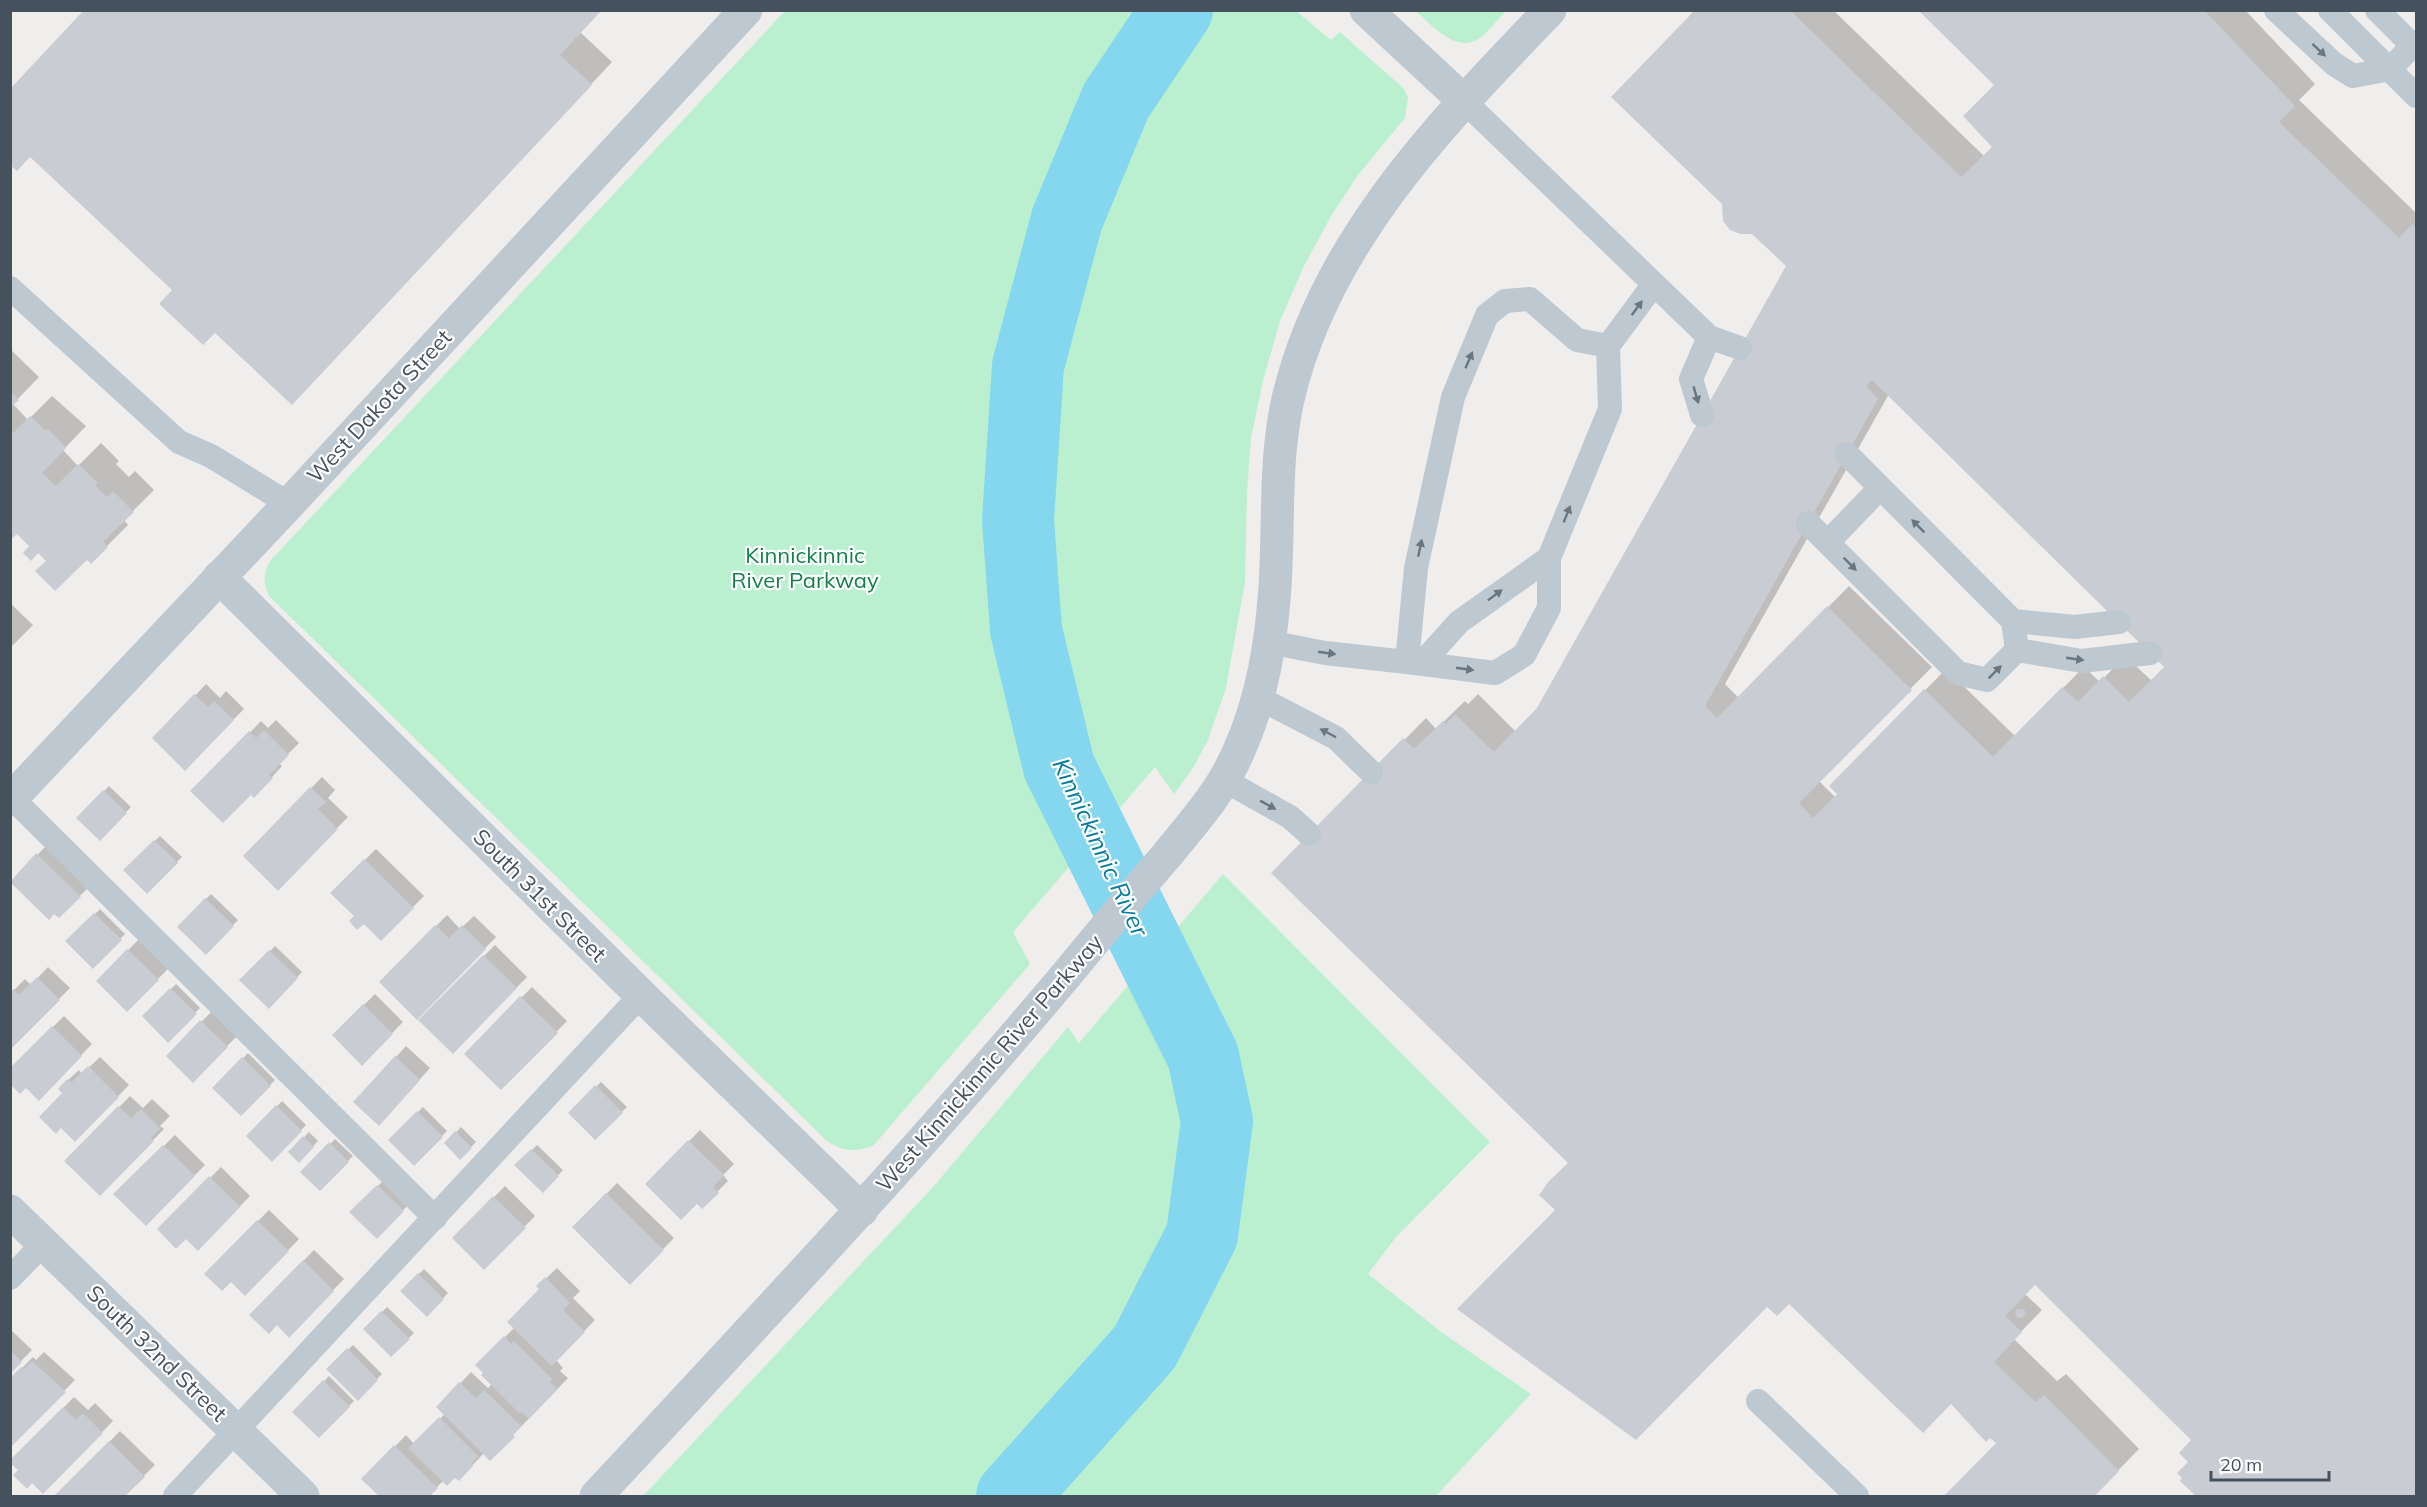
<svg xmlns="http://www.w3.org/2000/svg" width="2427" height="1507" font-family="Mulish,sans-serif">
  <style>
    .green { fill: #baf0d0 }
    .shadow { fill: #0003; fill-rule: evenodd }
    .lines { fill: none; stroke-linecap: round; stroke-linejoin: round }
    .river { stroke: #85d7ef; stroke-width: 72 }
    .building { fill: #caccd3; fill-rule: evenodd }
    .service { stroke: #bdc8d1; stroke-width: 24 }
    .minor { stroke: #bdc8d1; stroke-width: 33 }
    .oneway { fill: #69757f }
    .labels { text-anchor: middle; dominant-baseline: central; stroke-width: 4.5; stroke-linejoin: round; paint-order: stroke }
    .street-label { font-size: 22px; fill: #45515c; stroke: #fff }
    .park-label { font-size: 22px; fill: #13804b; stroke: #fff }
    .water-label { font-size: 24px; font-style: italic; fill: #087c9d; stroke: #fff }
  </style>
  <rect width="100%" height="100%" fill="#f0eded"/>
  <path class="green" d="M785 11H1296L1331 40 1340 32 1403 88 1408 97 1405 118 1358 175 1331 216 1304 266 1280 321 1263 381 1251 438 1247 492 1245 582 1226 688 1208 740 1193 768 1174 794 1155 767 1013 932 1030 964 873 1146C855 1152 843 1152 827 1141L269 596C263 582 263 574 270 561Z
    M1415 11H1506C1498 19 1489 31 1480 38 1456 55 1432 24 1415 11Z
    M1223 874 1490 1142 1396 1237 1368 1274 1444 1334 1531 1394 1436 1496H643L934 1186 1068 1027 1079 1043Z"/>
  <path class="shadow" d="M1697 10H1833L1984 156 1994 146 1996 85 1920 10H2245L2315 84 2299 100 2416 213V1496H2198L2182 1481 2190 1462 2193 1440 2036 1283 2025 1294 2042 1310 2014 1339 2057 1381 2066 1374 2139 1449 2093 1496H1947L1998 1443 1951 1402 1789 1302 1767 1305 1558 1210 1569 1162 1273 873 1426 718 1436 729 1465 701 1468 704 1478 694 1516 732 1538 708 1788 266ZM1889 394 2166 667 2152 681 2125 656 2100 682 2084 667 2015 736 1946 669 1831 786 1839 794 1835 797 1819 781 1932 667 1849 586 1739 698 1725 684Z
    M581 33 612 62 313 382 174 290 30 155 10 92Z
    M10 349 39 377 13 404 28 420 52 396 86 426 63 450 78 466 101 443 119 461 116 464 129 477 135 471 154 490 124 520 128 525 91 562 87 558 48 561 17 532 10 538Z
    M10 603 33 625 10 648Z
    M206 684 220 698 226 691 244 709 185 768 154 738Z
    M276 720 299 743 279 763 282 766 265 785 251 793 193 791 261 721 268 728Z
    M322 777 335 790 328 798 348 817 278 888 245 856Z
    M109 786 131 807 100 839 78 818Z
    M160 836 182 857 147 892 125 870Z
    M48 844 91 885 59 916 12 881Z
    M376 849 424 896 381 939 332 893Z
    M211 894 238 920 206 953 179 927Z
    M100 909 125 934 93 967 68 941Z
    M447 915 460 929 474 916 496 937 417 1018 381 982Z
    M139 939 169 968 127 1010 98 981Z
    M495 945 527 977 453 1052 420 1020Z
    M275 946 302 972 269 1007 242 980Z
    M48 967 70 988 10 1048V994L25 979 31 985Z
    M176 984 200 1008 168 1040 144 1016Z
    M532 987 567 1021 501 1088 466 1054Z
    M375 994 403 1022 362 1064 334 1035Z
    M212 1011 237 1036 193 1081 168 1056Z
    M64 1016 92 1044 39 1099 10 1070Z
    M406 1046 430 1068 390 1113 396 1057Z
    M248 1053 275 1080 241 1114 214 1088Z
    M100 1057 129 1085 75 1140 61 1126 64 1093 68 1080 79 1070 82 1074Z
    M601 1082 627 1107 595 1138 570 1113Z
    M130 1096 143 1108 152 1099 170 1116 160 1126 164 1129 100 1194 66 1161Z
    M282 1101 306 1125 272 1159 248 1136Z
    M423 1107 447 1131 414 1164 390 1140Z
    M461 1127 476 1142 460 1158 446 1143Z
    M700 1130 734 1164 723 1175 728 1181 713 1196 697 1202 647 1184Z
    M309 1132 318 1141 299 1161 290 1152Z
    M175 1135 205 1165 146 1224 115 1194Z
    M335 1139 353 1156 320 1189 303 1172Z
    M537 1145 563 1170 543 1191 517 1165Z
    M221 1167 250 1196 198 1249 186 1237 159 1229Z
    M383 1181 408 1205 377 1237 352 1212Z
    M617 1183 674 1238 630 1283 574 1227Z
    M505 1186 535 1216 484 1268 454 1238Z
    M269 1210 299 1239 245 1294 231 1280 206 1273Z
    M314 1250 344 1279 289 1335 277 1323 251 1315Z
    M557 1268 580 1291 573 1298 595 1320 556 1360 563 1368 560 1371 568 1378 490 1459 484 1453 459 1479 455 1476 443 1481 430 1494 432 1496H381L363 1479 406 1435 414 1444 445 1414 438 1407 471 1372 488 1388 492 1384 477 1365 514 1328 541 1289 538 1286Z
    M424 1269 448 1293 427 1315 402 1291Z
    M387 1307 414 1333 391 1355 365 1329Z
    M10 1329 32 1350 10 1372Z
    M353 1345 382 1374 358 1399 328 1369Z
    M44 1352 75 1380 10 1446V1380L33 1357 36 1360Z
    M329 1376 354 1401 319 1436 294 1412Z
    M74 1397 88 1410 95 1403 113 1421 43 1492 11 1461Z
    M120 1431 155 1465 123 1496H56Z"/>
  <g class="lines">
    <path class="river" d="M1012 1496 1145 1347 1202 1235 1217 1121 1203 1056 1059 767 1026 630 1018 520 1028 366 1067 219 1116 101 1177 10"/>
  </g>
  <path class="building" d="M84 10H602L560 55 592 85 292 405 215 333 203 345 159 304 172 290 30 157 17 171 10 165V89Z
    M1695 10H1790L1961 177 1992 147 1963 116 1994 85 1918 10H2204L2295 106 2279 122 2399 238 2412 224 2416 228V1496H2196L2180 1481 2182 1478 2177 1473 2188 1462 2179 1453 2191 1440 2035 1285 2005 1316 2022 1332 1994 1362 2035 1402 2044 1395 2119 1471 2095 1496H1944L1996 1443 1990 1438 1986 1442 1951 1404 1923 1433 1789 1304 1777 1316 1767 1307 1636 1440 1457 1309 1555 1210 1539 1195 1549 1181 1568 1163 1271 873 1403 738 1414 749 1443 721 1446 724 1455 714 1494 752 1537 708 1786 266 1752 234H1740L1730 230 1723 221 1722 204 1611 97ZM1872 380 2164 667 2129 702 2103 676 2078 702 2062 687 1993 757 1924 689 1829 786 1837 794 1813 818 1799 803 1912 690 1827 606 1717 718 1705 706 1878 399 1866 386Z
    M10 391 19 400 10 408Z
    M30 416 46 431 48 429 66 448 42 473 56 486 78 464 98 483 95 486 107 497 113 491 134 512 103 542 108 547 91 564 87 560 55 591 35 571 46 561 38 553 31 561 23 553 29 546 17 534 10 540V436Z
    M194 694 208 707 214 701 234 720 185 771 152 738Z
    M264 730 289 755 269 775 273 778 254 798 251 795 223 823 190 791 249 731 256 738Z
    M310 787 326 802 318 809 338 829 278 891 243 856Z
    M103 790 127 813 100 841 76 818Z
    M154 840 178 863 147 894 123 870Z
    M36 853 81 897 59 918 54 914 49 920 10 882Z
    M364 859 414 908 381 941 364 924 357 930 349 921 354 916 330 893Z
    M205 898 234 926 206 955 177 927Z
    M94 913 122 940 93 969 65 941Z
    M435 925 449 938 462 925 486 949 417 1020 379 982Z
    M127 949 159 980 127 1012 96 981Z
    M269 950 298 978 269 1009 239 980Z
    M483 955 517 988 453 1054 418 1020Z
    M37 977 60 1000 10 1050V992L13 989 19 995Z
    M170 988 197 1014 168 1043 142 1016Z
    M520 996 558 1033 501 1090 464 1054Z
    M363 1004 393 1034 362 1066 332 1035Z
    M200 1020 228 1047 193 1083 166 1056Z
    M52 1026 82 1056 39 1101 26 1088 20 1094 10 1084V1068Z
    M395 1056 420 1080 379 1126 353 1102Z
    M242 1057 271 1086 241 1116 212 1088Z
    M88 1066 119 1097 75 1142 61 1128 56 1134 39 1117 62 1093 58 1089 67 1079 71 1083Z
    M595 1085 623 1113 595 1140 568 1113Z
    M276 1105 302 1131 272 1162 246 1136Z
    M118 1106 131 1118 141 1109 160 1128 151 1138 154 1141 100 1196 64 1161Z
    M417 1111 443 1137 414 1166 388 1140Z
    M455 1131 472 1148 460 1160 444 1143Z
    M303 1136 314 1147 299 1163 288 1152Z
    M688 1140 724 1175 713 1187 719 1193 702 1209 697 1204 681 1220 645 1184Z
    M329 1142 349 1162 320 1191 300 1172Z
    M163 1145 195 1176 146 1226 113 1194Z
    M531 1149 559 1176 543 1193 514 1165Z
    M209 1176 240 1207 198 1251 186 1239 176 1249 157 1229Z
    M377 1185 404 1211 377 1239 349 1212Z
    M606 1193 664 1250 630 1285 572 1227Z
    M493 1196 526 1228 484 1270 452 1238Z
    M257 1220 289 1251 245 1296 231 1282 222 1291 204 1274Z
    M303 1260 334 1291 289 1338 277 1325 269 1334 249 1315Z
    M418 1273 444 1299 427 1317 400 1291Z
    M545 1277 570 1303 563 1310 585 1332 552 1366 507 1322 539 1289 536 1286Z
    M2018 1309H2024L2026 1314 2022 1318 2017 1317 2015 1312Z
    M381 1311 410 1339 391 1357 363 1329Z
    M504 1336 511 1344 514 1341 553 1380 550 1382 558 1389 529 1419 522 1412 520 1414 481 1375 483 1373 475 1365Z
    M347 1348 378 1380 358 1401 326 1369Z
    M10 1350 22 1362 10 1374Z
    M32 1361 66 1392 10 1448V1378L21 1367 24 1369Z
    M323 1380 350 1407 319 1438 292 1412Z
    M459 1382 476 1398 484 1390 521 1426 513 1435 515 1437 490 1461 436 1407Z
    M63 1407 76 1420 83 1413 103 1433 43 1494 32 1483 27 1489 13 1475 18 1470 10 1463V1460Z
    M439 1417 478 1456 471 1464 473 1466 459 1481 455 1478 447 1486 408 1448Z
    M109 1441 145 1477 125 1496H54Z
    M394 1445 438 1488 430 1496H379L361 1479Z"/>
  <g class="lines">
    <path class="service" d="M2276 10 2334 64 2353 76 2390 69 2416 42
      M2330 10 2416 96
      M2377 10 2416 49
      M1464 101 1709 337 1740 348
      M10 288 179 442 211 456 289 504
      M1702 415 1691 379 1709 337
      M1808 523 1958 673 1987 680 2017 650 2013 621 1847 454
      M1828 542 1880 488
      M2013 621 2075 627 2119 622
      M1269 642 1325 653 1407 662 1416 568 1453 397 1487 315 1505 301 1530 299 1577 340 1608 346 1654 284
      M2017 650 2082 661 2150 653
      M1407 662 1495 673 1524 655 1549 608V558L1610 409 1608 346
      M1422 663 1459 622 1549 558
      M1259 698 1336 738 1371 772
      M1224 780 1290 817 1309 834
      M12 798 435 1218
      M10 1278 43 1244
      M1758 1401 1857 1496
      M175 1496 641 995"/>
    <path class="minor" d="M1366 10 1464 101
      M219 577 641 995 862 1210
      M10 800 289 504 746 10
      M10 1211 303 1496
      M596 1496C756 1324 916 1154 1067 974 1100 934 1133 894 1167 855 1188 829 1211 803 1227 775 1257 720 1269 661 1274 600 1280 533 1273 465 1288 399 1325 241 1442 123 1550 10"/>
  </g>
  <defs><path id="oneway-solid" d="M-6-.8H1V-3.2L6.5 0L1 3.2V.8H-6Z" transform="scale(1.5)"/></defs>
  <g class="oneway">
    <use href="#oneway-solid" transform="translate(2319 50) rotate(43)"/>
    <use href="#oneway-solid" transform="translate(1637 308) rotate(-54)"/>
    <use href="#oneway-solid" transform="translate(1469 360) rotate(-67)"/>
    <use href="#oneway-solid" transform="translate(1696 395) rotate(74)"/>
    <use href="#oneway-solid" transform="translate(1567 514) rotate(-68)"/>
    <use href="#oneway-solid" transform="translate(1918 526) rotate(-135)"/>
    <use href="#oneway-solid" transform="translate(1420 548) rotate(-78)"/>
    <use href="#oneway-solid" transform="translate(1850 564) rotate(45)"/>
    <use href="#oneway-solid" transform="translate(1495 595) rotate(-37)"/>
    <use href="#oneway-solid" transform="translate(1327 653) rotate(8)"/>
    <use href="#oneway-solid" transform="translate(2075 659) rotate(8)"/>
    <use href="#oneway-solid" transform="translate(1465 669) rotate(8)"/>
    <use href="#oneway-solid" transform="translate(1995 672) rotate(-45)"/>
    <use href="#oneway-solid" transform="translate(1328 733) rotate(-152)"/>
    <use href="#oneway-solid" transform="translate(1268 805) rotate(29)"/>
  </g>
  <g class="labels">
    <g class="street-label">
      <text transform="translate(379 406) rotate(-47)">West Dakota Street</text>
      <text transform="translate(540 895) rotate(45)">South 31st Street</text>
      <text transform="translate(989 1063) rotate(-49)">West Kinnickinnic River Parkway</text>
      <text transform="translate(157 1353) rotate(44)">South 32nd Street</text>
    </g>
    <g class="park-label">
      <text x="805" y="555">Kinnickinnic<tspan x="805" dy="25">River Parkway</tspan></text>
    </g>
    <g class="water-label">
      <text transform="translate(1101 847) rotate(65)">Kinnickinnic River</text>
    </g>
  </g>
  <rect width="2427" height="1507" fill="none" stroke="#45515c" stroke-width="24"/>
  <path d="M2211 1471v9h118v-9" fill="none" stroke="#45515c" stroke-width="3"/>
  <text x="2220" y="1471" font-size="18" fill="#45515c" stroke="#ffffff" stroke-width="4.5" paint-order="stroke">20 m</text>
</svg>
